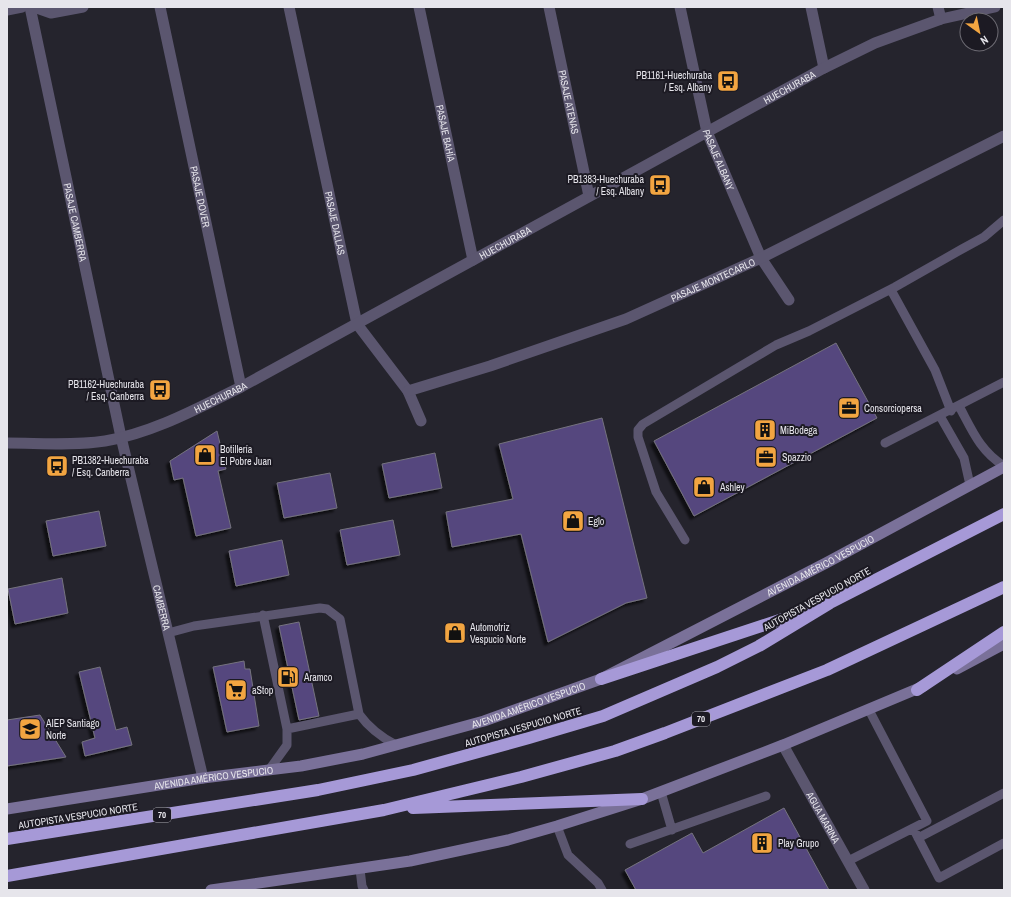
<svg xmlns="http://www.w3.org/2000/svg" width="1011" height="897" font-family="'Archivo Narrow',sans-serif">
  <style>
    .building { fill: #55477e; stroke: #75737e; filter: url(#shadow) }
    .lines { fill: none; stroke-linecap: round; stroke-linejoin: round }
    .service { stroke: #5b566f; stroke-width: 9 }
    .minor { stroke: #5b566f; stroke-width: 11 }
    .tertiary { stroke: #5b566f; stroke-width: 11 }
    .secondary { stroke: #7a7199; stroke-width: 11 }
    .motorway { stroke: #a699d7; stroke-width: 12 }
    .labels { text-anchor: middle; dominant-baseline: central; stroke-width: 4; stroke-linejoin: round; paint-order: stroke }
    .shield { fill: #1c1a23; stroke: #a9a8af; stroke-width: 1 }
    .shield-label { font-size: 9px; font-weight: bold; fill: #e6e5eb }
    .poi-label { font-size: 10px; fill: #e6e5eb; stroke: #1c1a23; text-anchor: start }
    .street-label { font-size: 10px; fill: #e6e5eb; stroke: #1c1a23 }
  </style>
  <defs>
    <filter id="shadow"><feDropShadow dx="-3.5" dy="3.5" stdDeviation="1" flood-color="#0009"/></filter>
  </defs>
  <rect width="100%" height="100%" fill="#25242d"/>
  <path class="building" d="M836 343 877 418 694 516 654 441Z
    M602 418 647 598 626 603 548 642 521 534 452 547 446 512 513 499 499 444Z
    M217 431 226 469 218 471 231 528 196 536 183 478 174 480 170 461Z
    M435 453 442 488 389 498 382 464Z
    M330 473 337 508 284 518 277 483Z
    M99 511 106 546 53 556 46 521Z
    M393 520 400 555 347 565 340 530Z
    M282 540 289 575 236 586 229 551Z
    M62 578 68 613 15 624 8 589Z
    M299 622 319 716 299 720 279 626Z
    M244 661 245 669H250L259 726 227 732 213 667Z
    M100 667 116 730 127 727 132 745 85 756 82 742 95 738 79 672Z
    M40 715 66 757 7 766V720Z
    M784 808 829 890H636L625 870 692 833 703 853Z"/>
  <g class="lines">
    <path class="service" d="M891 290 935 370 951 411
      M959 406C972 430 980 451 1004 466
      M940 416 964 458 970 485
      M885 443 1004 382
      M685 540 656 492 638 437V430L643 424 776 345 809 331 895 287 962 249 984 237 1004 220
      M263 615 287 729V745L269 770
      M168 633 194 626 320 608 327 609 340 619 359 714C369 728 381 737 396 745
      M287 729 359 714
      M661 792 672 830
      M557 826 568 855 598 883 602 890
      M913 828 939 878 1004 843
      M918 838 1004 793
      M630 844 766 796
      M848 861 927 821 869 710
      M360 869 362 886 364 890"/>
    <g class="minor">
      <path id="s1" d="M30 7 121 437 203 778"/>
      <path d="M34 7 51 13 83 7"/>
      <path id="s2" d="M160 7 241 387"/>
      <path id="s3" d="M289 7 357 324 408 391 421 421"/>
      <path id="s4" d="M419 7 473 260"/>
      <path id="s5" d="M549 7 589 196"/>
      <path id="s6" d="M680 7 707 132 761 258 789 300"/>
      <path d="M811 7 824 68"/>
      <path d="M938 7 941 19"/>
      <path d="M7 10 22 7"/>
      <path id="s7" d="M408 391 490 366 626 319 761 258 1004 136"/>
      <path id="s8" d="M783 745 864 890"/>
    </g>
    <path class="tertiary" id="s9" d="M7 443C39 443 73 446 105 441 153 433 198 408 241 387L824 68 875 43 941 19 995 7"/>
    <g class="secondary">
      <path d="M957 669 1004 644"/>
      <path id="s10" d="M7 809 203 778 301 766 363 754 484 721 601 679 826 563 1004 467"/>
      <path d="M211 890 410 861 508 840 557 826 642 799 783 745 924 686"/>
    </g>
    <path class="motorway" d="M601 679 810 610
      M917 690 1004 632
      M413 808 642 799
      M7 839 318 790 413 770 529 738 603 716 717 667 759 646 830 603 1004 514
      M7 876 384 810 521 777 615 751 665 733 827 670 1004 587"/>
  </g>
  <defs>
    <g id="bus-square" transform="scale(1.15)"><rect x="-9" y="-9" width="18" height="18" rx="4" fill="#f2a541" stroke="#1c1a23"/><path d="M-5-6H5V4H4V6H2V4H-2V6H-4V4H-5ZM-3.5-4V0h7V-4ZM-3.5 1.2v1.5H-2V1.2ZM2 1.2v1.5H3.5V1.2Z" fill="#111"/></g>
    <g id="office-square" transform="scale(1.15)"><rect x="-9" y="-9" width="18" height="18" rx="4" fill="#f2a541" stroke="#1c1a23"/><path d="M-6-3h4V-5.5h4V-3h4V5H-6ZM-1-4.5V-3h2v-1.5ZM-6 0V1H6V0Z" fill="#111"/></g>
    <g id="building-square" transform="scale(1.15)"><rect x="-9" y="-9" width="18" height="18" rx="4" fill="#f2a541" stroke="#1c1a23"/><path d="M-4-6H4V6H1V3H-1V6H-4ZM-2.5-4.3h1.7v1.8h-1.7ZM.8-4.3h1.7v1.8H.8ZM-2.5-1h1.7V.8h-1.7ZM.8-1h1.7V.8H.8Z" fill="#111"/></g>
    <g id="shop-square" transform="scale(1.15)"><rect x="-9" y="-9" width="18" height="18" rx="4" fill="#f2a541" stroke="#1c1a23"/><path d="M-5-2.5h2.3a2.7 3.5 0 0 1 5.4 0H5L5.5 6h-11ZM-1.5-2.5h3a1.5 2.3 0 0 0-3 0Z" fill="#111"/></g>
    <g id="fuel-square" transform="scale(1.15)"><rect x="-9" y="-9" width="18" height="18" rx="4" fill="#f2a541" stroke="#1c1a23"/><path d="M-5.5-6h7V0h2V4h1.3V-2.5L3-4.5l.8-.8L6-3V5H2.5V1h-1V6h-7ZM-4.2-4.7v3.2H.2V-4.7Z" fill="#111"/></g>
    <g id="supermarket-square" transform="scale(1.15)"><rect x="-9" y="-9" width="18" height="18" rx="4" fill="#f2a541" stroke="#1c1a23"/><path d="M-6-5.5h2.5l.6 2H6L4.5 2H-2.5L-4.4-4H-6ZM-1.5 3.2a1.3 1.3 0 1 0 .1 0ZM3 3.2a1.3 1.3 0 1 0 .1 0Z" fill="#111"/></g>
    <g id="university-square" transform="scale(1.15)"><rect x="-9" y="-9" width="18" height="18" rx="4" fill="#f2a541" stroke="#1c1a23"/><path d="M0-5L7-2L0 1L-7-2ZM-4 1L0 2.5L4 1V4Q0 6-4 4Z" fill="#111"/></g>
  </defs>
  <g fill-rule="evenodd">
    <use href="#bus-square" x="728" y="81"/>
    <use href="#bus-square" x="660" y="185"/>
    <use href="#bus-square" x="160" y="390"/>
    <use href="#office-square" x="849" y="408"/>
    <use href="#building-square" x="765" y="430"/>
    <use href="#shop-square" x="205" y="455"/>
    <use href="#office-square" x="766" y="457"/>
    <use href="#bus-square" x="57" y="466"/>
    <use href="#shop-square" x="704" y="487"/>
    <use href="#shop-square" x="573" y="521"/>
    <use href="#shop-square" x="455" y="633"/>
    <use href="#fuel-square" x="288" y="677"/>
    <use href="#supermarket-square" x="236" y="690"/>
    <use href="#university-square" x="30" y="729"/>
    <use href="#building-square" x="762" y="843"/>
  </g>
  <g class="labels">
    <g class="shield">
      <rect x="692" y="712" width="18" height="14" rx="3"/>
      <rect x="153" y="808" width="18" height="14" rx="3"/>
    </g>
    <g class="shield-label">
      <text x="701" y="719">70</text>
      <text x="162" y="815">70</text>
    </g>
    <g class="poi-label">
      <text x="712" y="75" text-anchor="end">PB1161-Huechuraba<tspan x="712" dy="12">/ Esq. Albany</tspan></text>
      <text x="644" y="179" text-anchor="end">PB1383-Huechuraba<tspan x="644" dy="12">/ Esq. Albany</tspan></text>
      <text x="144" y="384" text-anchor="end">PB1162-Huechuraba<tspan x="144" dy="12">/ Esq. Canberra</tspan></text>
      <text x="864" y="408">Consorciopersa</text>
      <text x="780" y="430">MiBodega</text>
      <text x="220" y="449">Botillería<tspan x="220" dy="12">El Pobre Juan</tspan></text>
      <text x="782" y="457">Spazzio</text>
      <text x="72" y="460">PB1382-Huechuraba<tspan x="72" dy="12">/ Esq. Canberra</tspan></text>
      <text x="720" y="487">Ashley</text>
      <text x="588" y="521">Eglo</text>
      <text x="470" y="627">Automotriz<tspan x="470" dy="12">Vespucio Norte</tspan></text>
      <text x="304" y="677">Aramco</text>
      <text x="252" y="690">aStop</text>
      <text x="46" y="723">AIEP Santiago<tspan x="46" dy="12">Norte</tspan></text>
      <text x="778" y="843">Play Grupo</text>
    </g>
    <g class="street-label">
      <text stroke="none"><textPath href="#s9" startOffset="870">HUECHURABA</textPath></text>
      <text stroke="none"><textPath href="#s5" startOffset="97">PASAJE ATENAS</textPath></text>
      <text stroke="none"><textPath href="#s4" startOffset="129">PASAJE BAHÍA</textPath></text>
      <text stroke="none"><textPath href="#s6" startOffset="158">PASAJE ALBANY</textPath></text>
      <text stroke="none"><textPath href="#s2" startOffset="194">PASAJE DOVER</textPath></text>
      <text stroke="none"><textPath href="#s1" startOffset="220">PASAJE CAMBERRA</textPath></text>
      <text stroke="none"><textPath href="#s3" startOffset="221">PASAJE DALLAS</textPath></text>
      <text stroke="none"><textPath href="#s9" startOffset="546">HUECHURABA</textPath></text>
      <text stroke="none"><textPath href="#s7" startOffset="325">PASAJE MONTECARLO</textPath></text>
      <text stroke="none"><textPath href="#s9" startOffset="222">HUECHURABA</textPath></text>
      <text stroke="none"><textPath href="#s10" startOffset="857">AVENIDA AMÉRICO VESPUCIO</textPath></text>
      <text transform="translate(817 599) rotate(-29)">AUTOPISTA VESPUCIO NORTE</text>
      <text stroke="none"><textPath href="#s1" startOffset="615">CAMBERRA</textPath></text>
      <text stroke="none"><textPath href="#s10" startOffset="533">AVENIDA AMÉRICO VESPUCIO</textPath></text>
      <text transform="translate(523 727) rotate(-16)">AUTOPISTA VESPUCIO NORTE</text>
      <text stroke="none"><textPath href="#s10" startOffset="209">AVENIDA AMÉRICO VESPUCIO</textPath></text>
      <text transform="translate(78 816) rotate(-9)">AUTOPISTA VESPUCIO NORTE</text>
      <text stroke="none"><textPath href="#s8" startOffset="83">AGUA MARINA</textPath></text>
    </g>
  </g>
  <rect width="1011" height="897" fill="none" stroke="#e6e5eb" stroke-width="16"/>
  <g transform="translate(979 32) rotate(147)"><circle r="19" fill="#1c1a23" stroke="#6d6b73"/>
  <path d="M0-3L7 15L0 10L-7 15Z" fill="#f2a541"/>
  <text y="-6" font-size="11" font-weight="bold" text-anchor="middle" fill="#e6e5eb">N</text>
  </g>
</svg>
